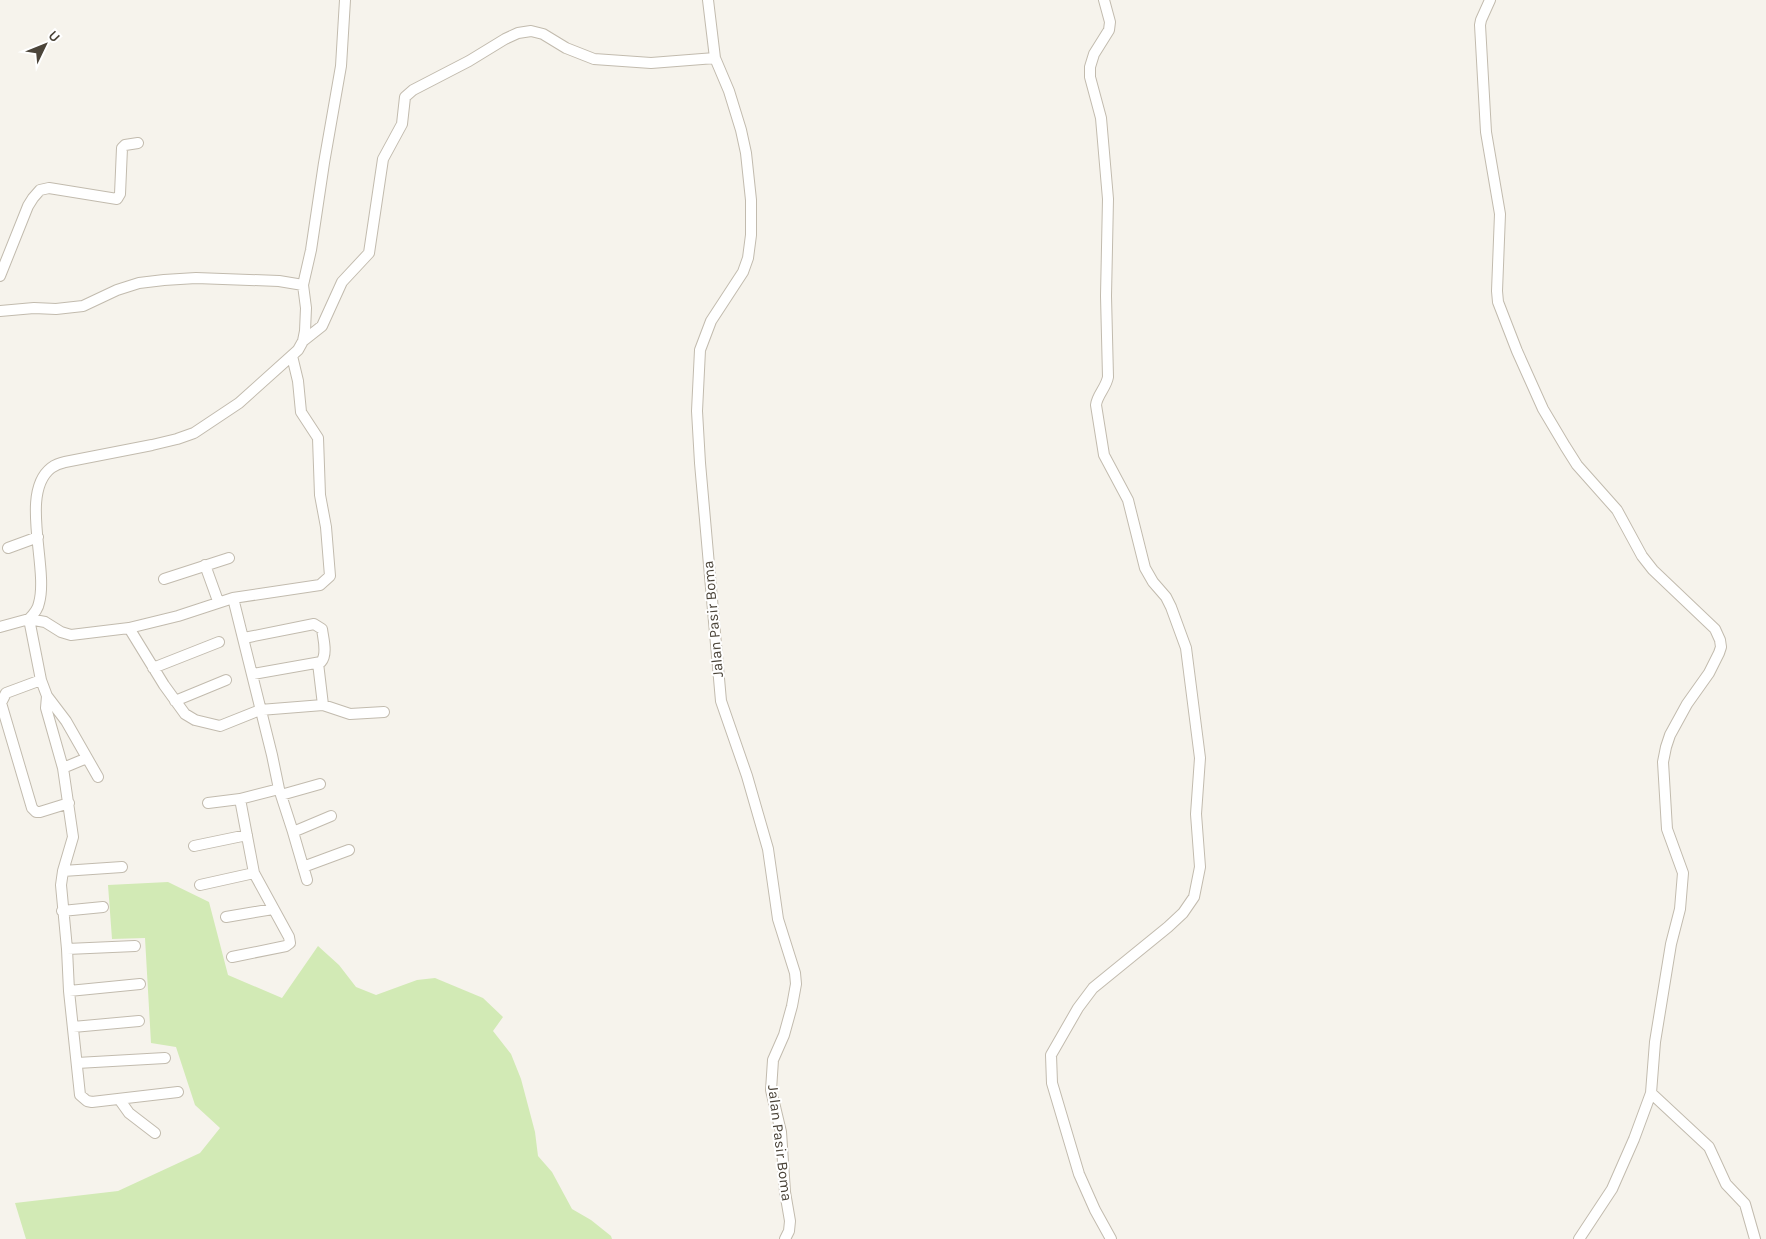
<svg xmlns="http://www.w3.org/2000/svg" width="1766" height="1239" font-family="Karla,sans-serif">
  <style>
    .green { fill: #d2eab5 }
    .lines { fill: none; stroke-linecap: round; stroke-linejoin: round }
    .minor-casing { stroke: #c2bbae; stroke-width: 12 }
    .minor { stroke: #fff; stroke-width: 10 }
    .labels { text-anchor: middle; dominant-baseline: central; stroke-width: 4; stroke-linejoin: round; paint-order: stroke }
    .street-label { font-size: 15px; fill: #4b4439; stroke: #fff }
  </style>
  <rect width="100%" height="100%" fill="#f6f3ec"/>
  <path class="green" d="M168 882 209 902 228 975 282 998 318 946 339 965 356 987 376 995 417 980 435 978 483 998 503 1017 493 1031 511 1054 521 1079 535 1132 538 1156 552 1172 572 1209 591 1220 611 1236 612 1239H26L15 1203 118 1191 200 1153 220 1128 195 1105 176 1047 151 1043 145 938 112 939 108 885Z"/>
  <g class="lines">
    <g class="minor-casing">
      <path id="minor" d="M708 0 715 58 729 91 741 130 746 153 751 200V235L748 258 743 272 711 321 700 350 697 411 700 463 721 701 747 776 768 849 778 919 795 973 796 984 792 1006 784 1035 773 1060 771 1090 781 1132 785 1192 790 1221 789 1231 785 1239
        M1104 0 1110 22 1109 30 1094 54 1090 67V77L1101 118 1108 199 1106 296 1108 377C1106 388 1097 395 1096 405L1104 455 1128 500 1145 568 1153 582 1166 597 1171 607 1186 648 1200 758 1196 814 1200 867 1194 897 1183 913 1168 927 1093 988 1078 1008 1051 1055 1052 1083 1079 1174 1095 1210 1111 1239
        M1490 0 1481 20 1480 25 1486 132 1500 214 1497 291 1498 302 1517 351 1543 409 1565 446 1577 465 1617 510 1642 556 1653 570 1715 629 1720 640 1721 647 1719 653 1709 673 1687 704 1670 735 1666 747 1663 762 1667 829 1683 873 1680 909 1671 944 1655 1042 1651 1093 1634 1139 1612 1189 1579 1239
        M0 276 28 206 33 198 40 190 49 188 117 199 120 194 122 148 125 145 138 143
        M0 311 34 308 56 309 83 306 117 290 139 283 164 280 196 278 279 281 303 285
        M303 341 322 326 342 282 369 253 383 159 402 124 405 97 413 90 469 61 505 39 518 33 531 31 543 34 566 48 594 59 651 63 715 58
        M8 548 38 537
        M205 565 218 601
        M164 579 229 558
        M233 598 272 755 279 789 293 832 307 880
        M0 627 29 619 45 622 61 632 71 635 129 628 178 616 233 598 320 585 330 576 326 527 320 495 318 438 301 412 298 381 292 356
        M129 628 164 685 185 714 195 720 220 726 260 710 323 705 350 714 384 712
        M244 638 314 624 322 629C323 638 328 654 321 662L253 674
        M318 663 323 705
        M153 668 219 642
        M41 680 6 693 1 703 32 808 36 812H40L69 803
        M47 696 46 708 63 768 73 837 63 871 61 885 67 949 69 991 80 1095 87 1101 92 1102 178 1092
        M175 701 226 680
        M63 768 87 758
        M98 777 66 721 47 696 41 680 29 619C34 614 38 609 39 603 49 568 19 493 51 468 55 465 60 463 65 462L152 445 177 439 194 433 239 403 298 350 303 341 305 331 306 308 303 285 311 250 324 163 341 66 345 0
        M281 795 320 784
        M208 803 240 799
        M293 832 331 816
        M194 846 247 835
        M303 867 349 850
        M63 871 122 867
        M200 885 254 873
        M62 911 103 907
        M226 917 273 909
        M67 949 135 946
        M232 957 286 946 290 943 289 937 254 873 240 799 279 789
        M69 991 140 984
        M73 1027 139 1021
        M77 1063 165 1058
        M1651 1093 1709 1147 1726 1184 1745 1204 1755 1239
        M119 1099 129 1113 155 1133"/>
    </g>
    <use href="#minor" class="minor"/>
  </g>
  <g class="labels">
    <g class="street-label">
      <text transform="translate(713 619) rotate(-95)">Jalan Pasir Boma</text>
      <text transform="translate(780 1143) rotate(83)">Jalan Pasir Boma</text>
    </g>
  </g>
  <g transform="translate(45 45) rotate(47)" stroke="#ffffff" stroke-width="4" paint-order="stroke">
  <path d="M0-4L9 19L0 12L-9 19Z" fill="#4b4439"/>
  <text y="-8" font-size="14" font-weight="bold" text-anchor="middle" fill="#4b4439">U</text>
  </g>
</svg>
